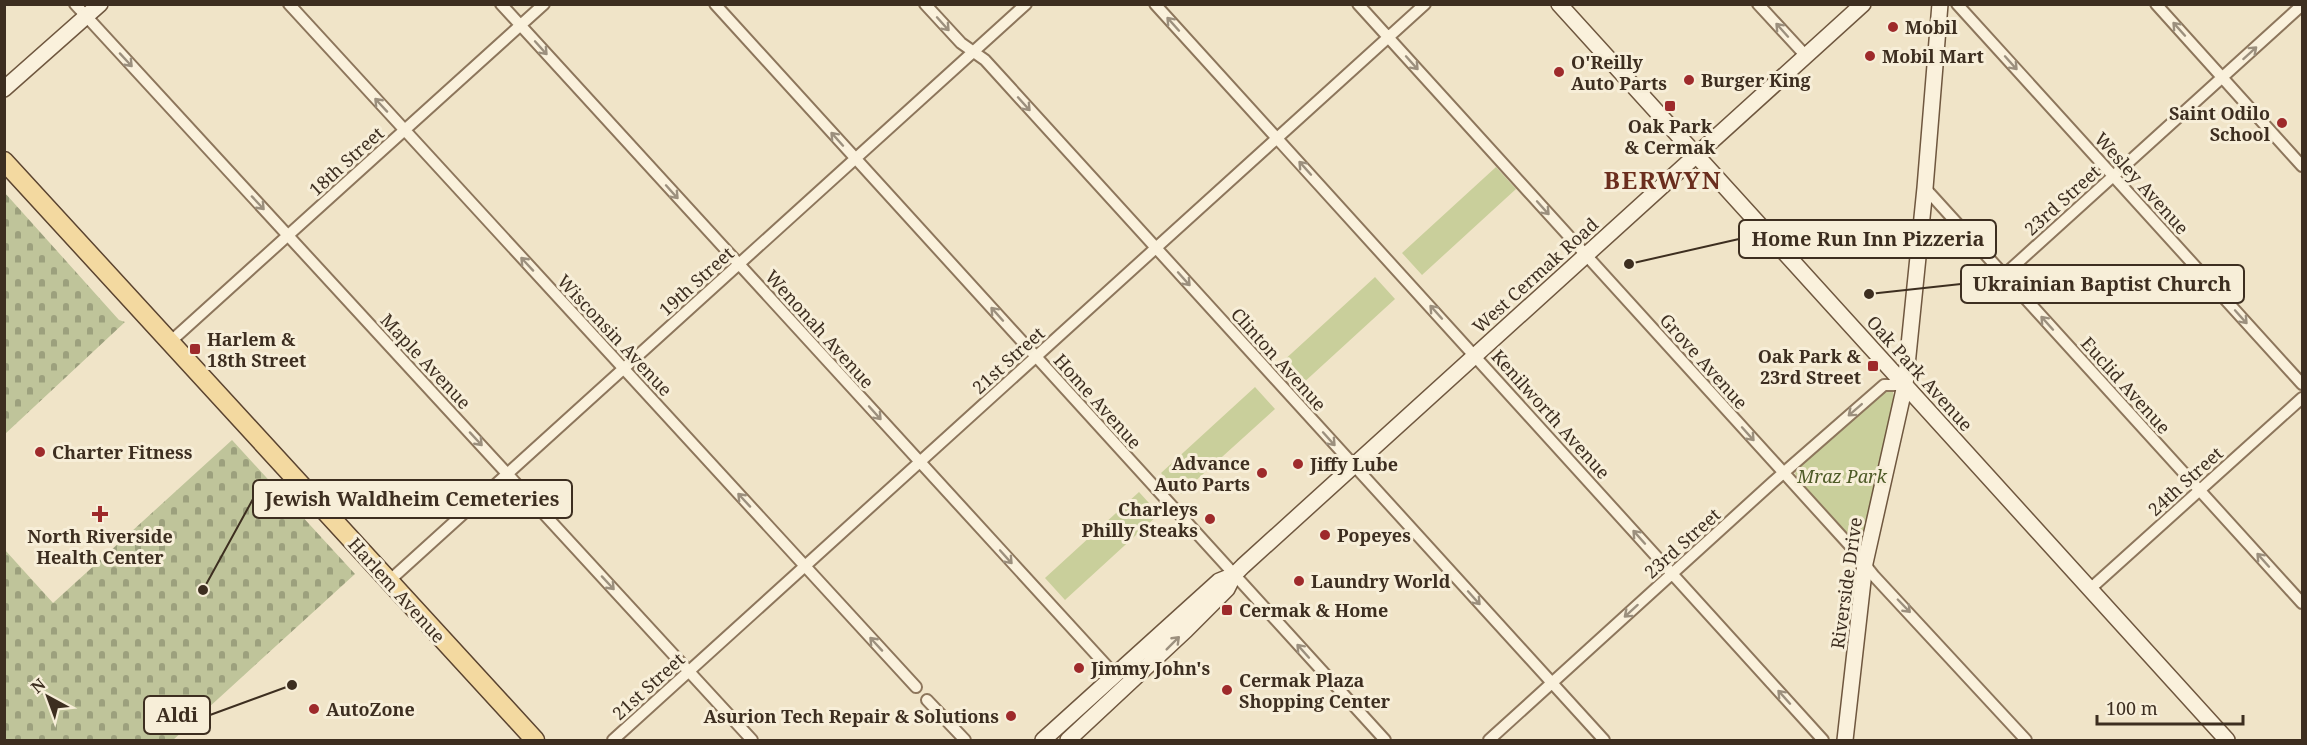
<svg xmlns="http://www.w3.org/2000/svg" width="2307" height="745" font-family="'Noto Serif',serif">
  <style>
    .cemetery { fill: url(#cemetery-stones) }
    .park { fill: #c9cf9b }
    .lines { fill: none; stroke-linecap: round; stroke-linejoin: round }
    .street-casing { stroke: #8d765c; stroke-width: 14 }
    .secondary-casing { stroke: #6f573f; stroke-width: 18 }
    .primary-casing { stroke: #5b4430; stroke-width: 21 }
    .street { stroke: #faf1dc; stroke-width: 10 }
    .secondary { stroke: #faf1dc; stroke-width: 15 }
    .primary { stroke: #f3d9a0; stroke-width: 18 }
    .oneway { stroke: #9c907e }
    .poi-dot { fill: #9e2a2b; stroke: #f7eed8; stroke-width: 2 }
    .labels { text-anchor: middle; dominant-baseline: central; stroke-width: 6; stroke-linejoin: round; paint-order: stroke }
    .poi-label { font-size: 18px; font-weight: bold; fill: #3d2e20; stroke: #f7eed8; text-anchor: start }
    .street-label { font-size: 18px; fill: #3d2e20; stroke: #f7eed8 }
    .park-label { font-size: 18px; font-style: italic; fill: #4d5a26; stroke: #f7eed8 }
    .district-label { font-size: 24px; font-weight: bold; letter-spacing: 1.5px; fill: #6b2e1e; stroke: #f7eed8 }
    .leader { fill: none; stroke: #3d2e20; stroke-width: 2 }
    .callout-dot { fill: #3d2e20; stroke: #f7eed8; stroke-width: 2 }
    .callout { fill: #f7eed8; stroke: #3d2e20; stroke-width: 2 }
    .callout-label { font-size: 20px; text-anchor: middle; font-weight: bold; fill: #3d2e20 }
  </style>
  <defs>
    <pattern id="cemetery-stones" width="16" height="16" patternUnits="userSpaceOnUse" patternTransform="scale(1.5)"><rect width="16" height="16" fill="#bfc49a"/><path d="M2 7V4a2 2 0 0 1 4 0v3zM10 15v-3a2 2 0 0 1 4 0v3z" fill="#9ca07d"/></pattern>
  </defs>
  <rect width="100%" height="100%" fill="#f0e4c8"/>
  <path class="cemetery" d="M5 193 119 320 125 322 5 434Z
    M232 440 355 574 173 740H5V550L53 603Z"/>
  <path class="park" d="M1496 167 1516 189 1422 275 1402 253Z
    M1375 277 1395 299 1301 385 1281 363Z
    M1255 387 1275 409 1181 494 1161 473Z
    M1888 390H1892C1901 402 1869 512 1864 534L1858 539H1852L1798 480 1795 473 1799 468 1877 397Z
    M1139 492 1159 514 1065 600 1045 578Z"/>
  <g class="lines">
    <g class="street-casing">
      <path id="street" d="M75 4 752 740
        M289 4 916 687
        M501 4 1115 675
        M715 4 1385 740
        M925 4 961 43 985 60 1604 740
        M1155 4 1823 740
        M1358 4 1853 549 1874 576 2026 740
        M1758 4 1806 56
        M1957 4 2302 384
        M2156 4 2302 166
        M1925 188 2302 603
        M2004 275 2302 5
        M170 342 544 4
        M389 581 1026 4
        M2090 589 2302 398
        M927 700 965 740
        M613 740 1425 4
        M1489 740 1773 482 1884 385H1905"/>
    </g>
    <g class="secondary-casing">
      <path id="secondary" d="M1559 4 2227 740
        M4 89 100 4
        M1043 740 1219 581 1234 575 1243 566 1863 4
        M1068 740 1186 630 1227 589 1234 575
        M1845 740 1865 563 1905 385 1925 188 1940 4"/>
    </g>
    <g class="primary-casing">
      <path id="primary" d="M4 161 535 740"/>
    </g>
    <use href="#street" class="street"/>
    <use href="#secondary" class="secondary"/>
    <use href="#primary" class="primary"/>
  </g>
  <defs><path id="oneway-shaft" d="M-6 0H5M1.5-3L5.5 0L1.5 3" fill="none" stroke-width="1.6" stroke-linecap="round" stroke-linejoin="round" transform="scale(1.5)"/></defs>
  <g class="oneway">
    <use href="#oneway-shaft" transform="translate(943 24) rotate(48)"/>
    <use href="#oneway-shaft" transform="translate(1173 24) rotate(-132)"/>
    <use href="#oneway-shaft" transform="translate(2179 29) rotate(-132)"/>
    <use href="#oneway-shaft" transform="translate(1782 30) rotate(-132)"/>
    <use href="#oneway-shaft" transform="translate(541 48) rotate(48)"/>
    <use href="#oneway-shaft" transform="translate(2250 53) rotate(-42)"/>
    <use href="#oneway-shaft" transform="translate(126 60) rotate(47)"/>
    <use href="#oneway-shaft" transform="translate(1412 63) rotate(48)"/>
    <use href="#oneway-shaft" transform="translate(2011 63) rotate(48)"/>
    <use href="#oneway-shaft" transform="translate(1024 104) rotate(48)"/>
    <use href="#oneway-shaft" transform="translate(381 105) rotate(-133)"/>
    <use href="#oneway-shaft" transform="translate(837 139) rotate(-132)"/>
    <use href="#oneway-shaft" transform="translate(1305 168) rotate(-132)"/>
    <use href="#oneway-shaft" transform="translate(672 192) rotate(48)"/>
    <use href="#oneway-shaft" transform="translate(258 203) rotate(47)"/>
    <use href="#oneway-shaft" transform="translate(1543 208) rotate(48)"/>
    <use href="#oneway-shaft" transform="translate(527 264) rotate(-133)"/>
    <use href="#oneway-shaft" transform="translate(1184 279) rotate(48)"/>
    <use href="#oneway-shaft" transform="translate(1436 312) rotate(-132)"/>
    <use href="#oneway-shaft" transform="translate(997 314) rotate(-132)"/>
    <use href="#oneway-shaft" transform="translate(2241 317) rotate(48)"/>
    <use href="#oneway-shaft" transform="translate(2047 323) rotate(-132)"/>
    <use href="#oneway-shaft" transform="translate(1855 410) rotate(139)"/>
    <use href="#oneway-shaft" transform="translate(875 413) rotate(48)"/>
    <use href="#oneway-shaft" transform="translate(1748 434) rotate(48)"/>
    <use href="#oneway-shaft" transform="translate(476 439) rotate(47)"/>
    <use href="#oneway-shaft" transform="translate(1329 439) rotate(48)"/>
    <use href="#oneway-shaft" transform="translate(744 500) rotate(-133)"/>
    <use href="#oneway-shaft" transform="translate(1639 537) rotate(-132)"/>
    <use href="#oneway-shaft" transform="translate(1006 557) rotate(48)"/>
    <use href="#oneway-shaft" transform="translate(2263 560) rotate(-132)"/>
    <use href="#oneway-shaft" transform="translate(608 583) rotate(47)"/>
    <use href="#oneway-shaft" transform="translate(1474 598) rotate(48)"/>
    <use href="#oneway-shaft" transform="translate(1904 606) rotate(46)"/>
    <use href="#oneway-shaft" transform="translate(1631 611) rotate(138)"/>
    <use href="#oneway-shaft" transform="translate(1173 643) rotate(-45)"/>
    <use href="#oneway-shaft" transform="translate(876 644) rotate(-133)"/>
    <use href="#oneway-shaft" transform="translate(1303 651) rotate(-132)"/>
    <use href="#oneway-shaft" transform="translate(1784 697) rotate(-132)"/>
  </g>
  <g class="poi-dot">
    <circle cx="1893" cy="27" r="6"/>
    <circle cx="1870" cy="56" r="6"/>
    <circle cx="1559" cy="72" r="6"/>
    <circle cx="1689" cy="80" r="6"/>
    <rect x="1664" y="100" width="12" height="12" rx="3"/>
    <circle cx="2282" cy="123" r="6"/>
    <rect x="189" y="343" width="12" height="12" rx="3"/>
    <rect x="1867" y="360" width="12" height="12" rx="3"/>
    <circle cx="40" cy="452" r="6"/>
    <circle cx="1298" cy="464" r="6"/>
    <circle cx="1262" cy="473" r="6"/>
    <path d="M97 505h6v6h6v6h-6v6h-6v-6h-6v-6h6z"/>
    <circle cx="1210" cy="519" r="6"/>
    <circle cx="1325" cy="535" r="6"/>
    <circle cx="1299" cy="581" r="6"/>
    <rect x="1221" y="604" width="12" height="12" rx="3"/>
    <circle cx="1079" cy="668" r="6"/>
    <circle cx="1227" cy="690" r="6"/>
    <circle cx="314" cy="709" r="6"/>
    <circle cx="1011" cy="716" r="6"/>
  </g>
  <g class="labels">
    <g class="poi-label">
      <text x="1905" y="27">Mobil</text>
      <text x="1882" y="56">Mobil Mart</text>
      <text x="1571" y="62">O'Reilly<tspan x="1571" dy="21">Auto Parts</tspan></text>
      <text x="1701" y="80">Burger King</text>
      <text x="2270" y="113" text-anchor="end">Saint Odilo<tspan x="2270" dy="21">School</tspan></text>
      <text x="1670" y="126" text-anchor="middle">Oak Park<tspan x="1670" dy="21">&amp; Cermak</tspan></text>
      <text x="207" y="339">Harlem &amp;<tspan x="207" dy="21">18th Street</tspan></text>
      <text x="1861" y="356" text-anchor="end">Oak Park &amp;<tspan x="1861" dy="21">23rd Street</tspan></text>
      <text x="52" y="452">Charter Fitness</text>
      <text x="1250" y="463" text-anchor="end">Advance<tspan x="1250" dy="21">Auto Parts</tspan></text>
      <text x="1310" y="464">Jiffy Lube</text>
      <text x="1198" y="509" text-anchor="end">Charleys<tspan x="1198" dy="21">Philly Steaks</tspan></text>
      <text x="1337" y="535">Popeyes</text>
      <text x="100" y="536" text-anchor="middle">North Riverside<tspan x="100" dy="21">Health Center</tspan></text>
      <text x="1311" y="581">Laundry World</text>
      <text x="1239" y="610">Cermak &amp; Home</text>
      <text x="1091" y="668">Jimmy John's</text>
      <text x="1239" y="680">Cermak Plaza<tspan x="1239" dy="21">Shopping Center</tspan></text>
      <text x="326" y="709">AutoZone</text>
      <text x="999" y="716" text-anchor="end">Asurion Tech Repair &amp; Solutions</text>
    </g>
    <g class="street-label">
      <text transform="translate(346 161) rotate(-42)">18th Street</text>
      <text transform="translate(2142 183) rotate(48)">Wesley Avenue</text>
      <text transform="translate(2062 200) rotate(-42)">23rd Street</text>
      <text transform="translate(1535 275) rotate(-42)">West Cermak Road</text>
      <text transform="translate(696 281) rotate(-42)">19th Street</text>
      <text transform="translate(820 329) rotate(48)">Wenonah Avenue</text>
      <text transform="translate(615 335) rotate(47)">Wisconsin Avenue</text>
      <text transform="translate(1279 359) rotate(48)">Clinton Avenue</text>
      <text transform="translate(1008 360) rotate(-42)">21st Street</text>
      <text transform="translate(426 361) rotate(47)">Maple Avenue</text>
      <text transform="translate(1704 361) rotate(48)">Grove Avenue</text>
      <text transform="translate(1920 373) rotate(48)">Oak Park Avenue</text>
      <text transform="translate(2126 385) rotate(48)">Euclid Avenue</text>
      <text transform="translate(1098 401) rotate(48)">Home Avenue</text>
      <text transform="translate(1551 414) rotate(48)">Kenilworth Avenue</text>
      <text transform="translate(2185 481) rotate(-42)">24th Street</text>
      <text transform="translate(1682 543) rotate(-42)">23rd Street</text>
      <text transform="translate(1846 583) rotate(-82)">Riverside Drive</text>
      <text transform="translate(397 590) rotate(48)">Harlem Avenue</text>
      <text transform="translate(648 686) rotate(-42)">21st Street</text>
    </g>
    <g class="park-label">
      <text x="1842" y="476">Mraz Park</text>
    </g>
    <g class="district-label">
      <text x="1663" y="179">BERWYN</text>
    </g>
  </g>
  <path class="leader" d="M1629 264L1739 239M1869 294L1961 284M203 590L253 499M292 685L210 715"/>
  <g class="callout-dot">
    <circle cx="1629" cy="264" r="6"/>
    <circle cx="1869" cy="294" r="6"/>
    <circle cx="203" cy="590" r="6"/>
    <circle cx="292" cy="685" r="6"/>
  </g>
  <g class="callout">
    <rect x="1739" y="220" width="257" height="38" rx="6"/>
    <rect x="1961" y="265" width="283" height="38" rx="6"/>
    <rect x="253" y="480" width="319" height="38" rx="6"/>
    <rect x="144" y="696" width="66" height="38" rx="6"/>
  </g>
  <g class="callout-label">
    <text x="1868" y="246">Home Run Inn Pizzeria</text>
    <text x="2102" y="291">Ukrainian Baptist Church</text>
    <text x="412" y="506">Jewish Waldheim Cemeteries</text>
    <text x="177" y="722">Aldi</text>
  </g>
  <rect width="2307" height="745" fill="none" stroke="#3d2e20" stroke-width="12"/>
  <g transform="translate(48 697) rotate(319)" stroke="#f7eed8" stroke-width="4.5" paint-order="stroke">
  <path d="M0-4.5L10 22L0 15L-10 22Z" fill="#3d2e20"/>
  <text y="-9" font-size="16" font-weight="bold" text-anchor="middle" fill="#3d2e20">N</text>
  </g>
  <path d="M2097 715v9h146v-9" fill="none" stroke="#3d2e20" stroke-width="3"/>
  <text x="2106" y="715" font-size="18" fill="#3d2e20" stroke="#f7eed8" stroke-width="4.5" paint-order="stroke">100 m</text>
</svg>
